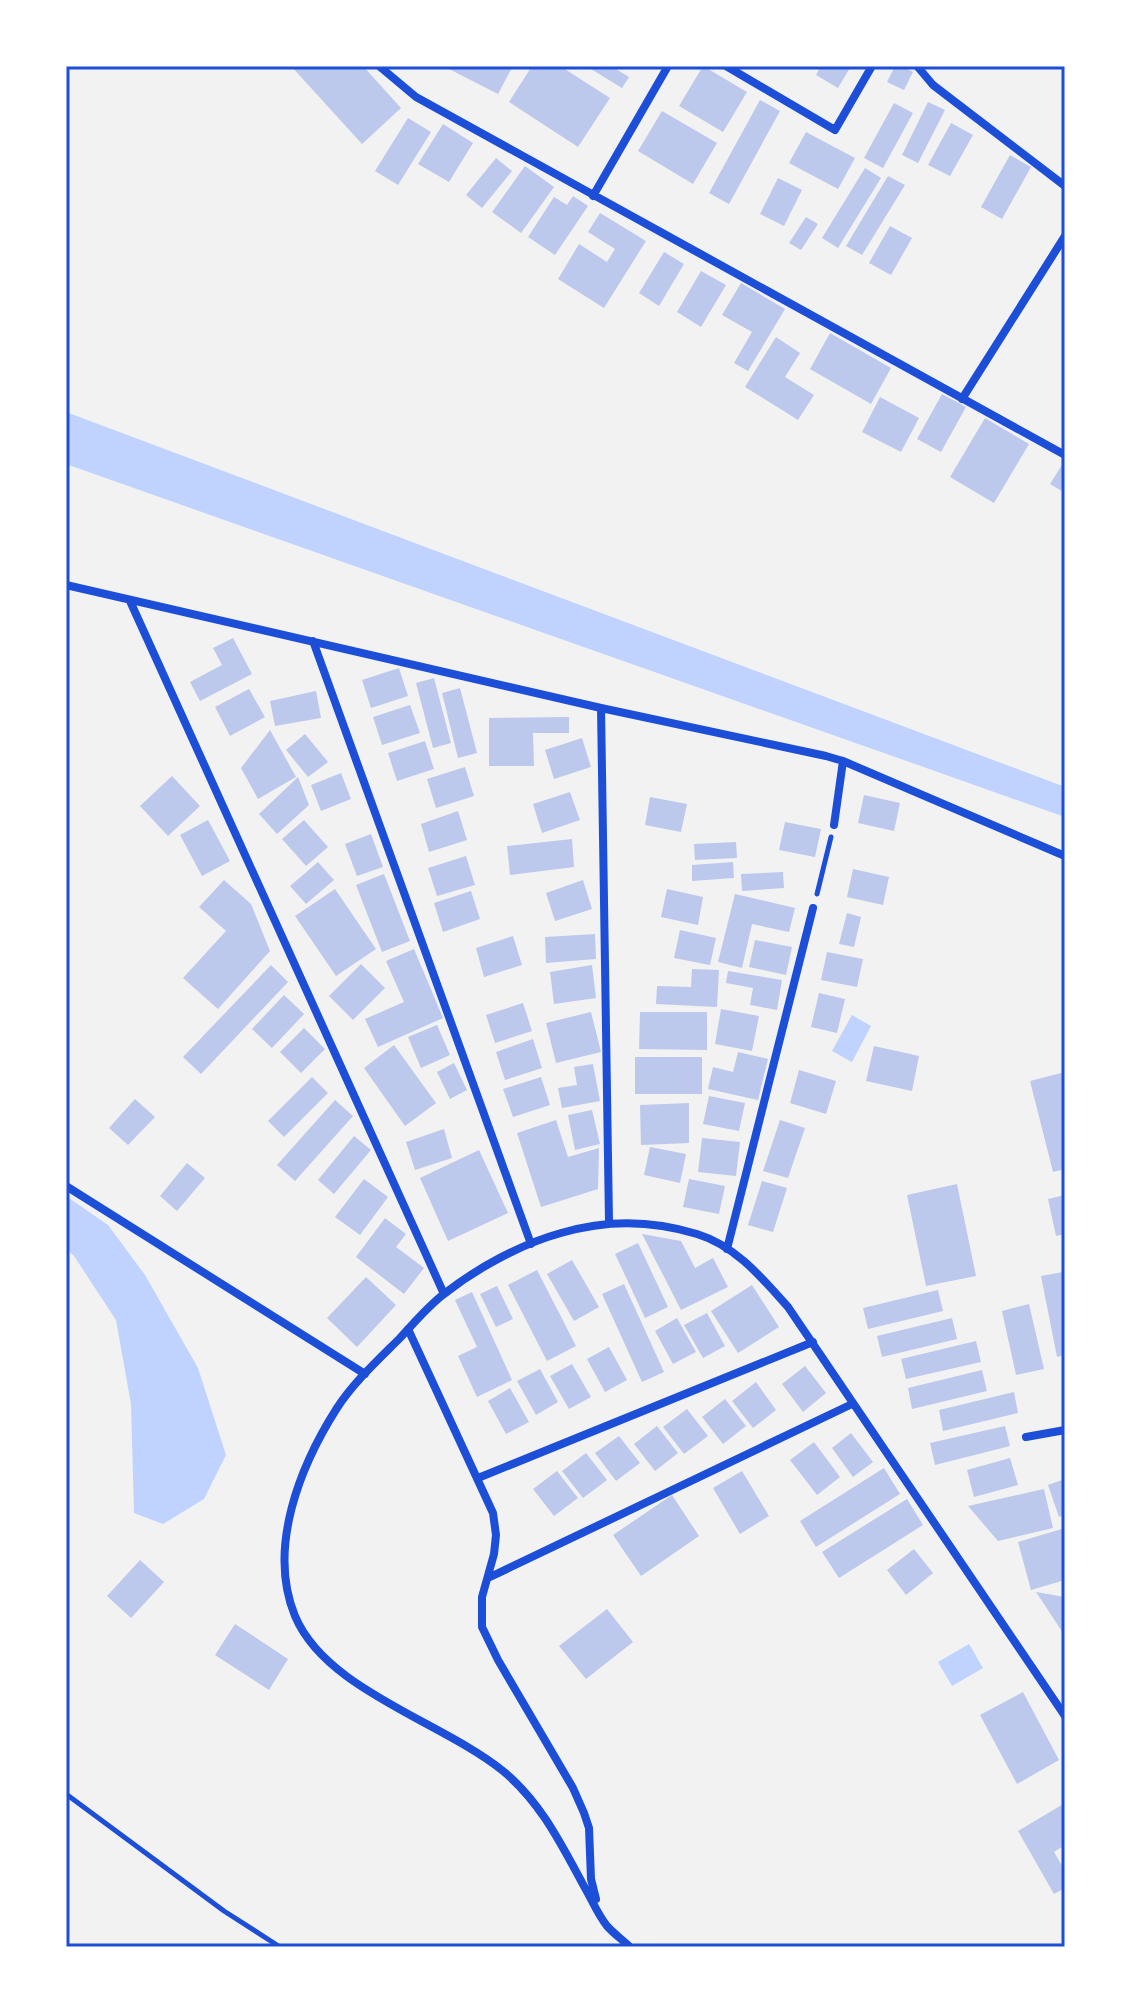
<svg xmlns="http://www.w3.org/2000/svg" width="1131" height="2013" font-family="'Exo 2',sans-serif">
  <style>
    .water { fill: #bfd3fe }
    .building { fill: #bdc9ec }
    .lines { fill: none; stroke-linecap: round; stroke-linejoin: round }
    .path { stroke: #1d4ed8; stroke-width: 5 }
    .minor { stroke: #1d4ed8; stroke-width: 8 }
    .neatline { fill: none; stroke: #1d4ed8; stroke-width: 3 }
  </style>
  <rect width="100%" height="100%" fill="#f2f2f2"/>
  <path class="water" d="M66 412 1065 787V817L66 464Z
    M852 1015 871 1026 852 1062 832 1051Z
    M66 1196 108 1225 145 1275 198 1368 226 1455 204 1499 163 1524 134 1513 131 1404 116 1320 74 1256 66 1249Z
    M969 1644 983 1668 952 1686 938 1662Z"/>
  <path class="building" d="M291 66H363L401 108 362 144Z
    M443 66H513L498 94Z
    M532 66H560L610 98 578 147 509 102Z
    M586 66H611L629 77 622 88Z
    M703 66 747 92 723 132 679 106Z
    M821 66H851L838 88 816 75Z
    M895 66H902L913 72 904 90 887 82Z
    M760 100 780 111 729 204 709 193Z
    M928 102 945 110 918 163 902 155Z
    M894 103 913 113 883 168 864 158Z
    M662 111 717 143 693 184 638 151Z
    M408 118 431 132 398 185 375 171Z
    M951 123 973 135 950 176 928 165Z
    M443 124 473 143 449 182 418 164Z
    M806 132 855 158 838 189 789 163Z
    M1010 155 1031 167 1002 219 981 207Z
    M496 158 512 171 482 208 466 195Z
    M525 166 554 187 521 233 492 212Z
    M865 168 881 178 838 248 822 238Z
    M888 176 905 185 862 255 846 246Z
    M778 178 802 190 784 226 760 214Z
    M573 196 588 206 555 255 528 237 554 197 567 205Z
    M600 213 646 241 604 308 558 279 579 244 607 262 615 249 588 232Z
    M806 217 818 224 801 250 789 243Z
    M890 226 912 238 891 275 869 263Z
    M664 252 684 264 659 306 639 293Z
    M701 271 726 285 701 327 677 312Z
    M741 283 785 309 748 371 734 363 752 332 722 315Z
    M830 333 891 368 871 404 810 369Z
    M776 337 800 353 785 377 814 395 798 420 745 387Z
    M942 394 966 407 941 452 917 439Z
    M880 397 919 418 901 452 862 432Z
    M985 418 1029 444 994 503 950 477Z
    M1065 460V493L1050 484Z
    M233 638 252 674 200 701 190 682 222 665 213 648Z
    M399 668 408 696 371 708 362 680Z
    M434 678 451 743 433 748 416 683Z
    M460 688 477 753 458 758 442 693Z
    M249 689 265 717 230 736 215 707Z
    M316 691 321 718 275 726 270 701Z
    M410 705 420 733 382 745 373 717Z
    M569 717V733H533L534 766H489V718Z
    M270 730 296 777 258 799 241 768Z
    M305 734 328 762 308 777 286 750Z
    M582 738 591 767 554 779 545 750Z
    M425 741 434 769 397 781 388 753Z
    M465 767 474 796 436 808 427 779Z
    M341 773 351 799 321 811 311 785Z
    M172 776 200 806 168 836 140 806Z
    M298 777 309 805 277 834 259 814Z
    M570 792 580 820 542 833 533 804Z
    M864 795 900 803 894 831 858 823Z
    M650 797 687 804 681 832 645 825Z
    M458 811 467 840 429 852 421 824Z
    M208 820 230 861 202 876 180 835Z
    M304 820 328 847 306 866 282 839Z
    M785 822 821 829 815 857 779 850Z
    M371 834 383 867 357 876 345 844Z
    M572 839 574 867 510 875 507 846Z
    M736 842 737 858 695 860 694 844Z
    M466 856 475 885 437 896 428 868Z
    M318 862 334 880 306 904 290 886Z
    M733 862 734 878 692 881V865Z
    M853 869 889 877 883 905 847 897Z
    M783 872 784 888 742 891 741 874Z
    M384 874 410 941 382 952 356 885Z
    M224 880 251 904 270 951 218 1009 183 978 226 931 199 907Z
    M583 880 592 909 555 921 546 893Z
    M335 889 376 949 336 976 295 916Z
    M667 889 703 897 698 925 661 917Z
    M471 891 480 919 443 932 434 903Z
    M735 894 795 908 789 932 752 924 742 968 718 962Z
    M847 913 861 917 854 947 839 944Z
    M680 930 716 938 710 965 674 958Z
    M595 934 596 959 546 963 545 937Z
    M513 936 522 965 484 977 476 948Z
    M755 940 792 947 786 975 749 967Z
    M414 949 443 1018 378 1047 365 1019 404 1002 386 961Z
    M827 952 863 959 857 987 821 980Z
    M361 964 385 988 353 1020 329 996Z
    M271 965 288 982 201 1074 183 1057Z
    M592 965 596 998 554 1004 550 972Z
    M692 969 719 970 717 1007 656 1004 657 986 691 987Z
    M728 971 782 980 777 1010 750 1005 753 988 726 983Z
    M819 993 845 999 837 1033 811 1027Z
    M284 995 304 1014 272 1048 252 1029Z
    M523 1003 532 1031 495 1043 486 1015Z
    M721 1009 759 1016 752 1051 715 1044Z
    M591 1012 601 1052 556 1063 546 1023Z
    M640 1012H707V1050L639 1049Z
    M437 1025 450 1055 421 1068 408 1037Z
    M304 1028 325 1049 301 1073 280 1052Z
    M533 1039 542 1068 505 1080 496 1052Z
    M394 1045 436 1103 405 1126 364 1068Z
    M874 1046 919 1056 912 1091 866 1081Z
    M738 1052 768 1059 758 1100 708 1089 713 1067 733 1072Z
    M635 1057H702V1094H635Z
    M454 1063 467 1090 450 1099 437 1072Z
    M593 1064 600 1101 562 1108 558 1088 577 1085 574 1067Z
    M799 1070 836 1081 826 1114 790 1103Z
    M1065 1072V1169L1053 1172 1030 1081Z
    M312 1077 328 1093 284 1137 268 1121Z
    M541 1077 550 1105 513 1117 503 1089Z
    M709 1096 745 1103 739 1131 703 1124Z
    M135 1099 155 1117 128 1145 109 1128Z
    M335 1100 353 1116 295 1181 277 1165Z
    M689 1103V1143L641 1145 640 1105Z
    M592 1110 600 1144 575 1150 568 1115Z
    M556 1120 568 1157 599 1148 598 1189 541 1207 517 1133Z
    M780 1120 805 1128 788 1178 763 1171Z
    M444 1129 452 1158 415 1170 406 1142Z
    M354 1136 371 1150 334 1194 318 1180Z
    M702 1138 740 1142 736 1176 698 1172Z
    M650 1147 686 1154 680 1183 644 1175Z
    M479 1150 508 1213 448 1241 420 1178Z
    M187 1163 205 1178 177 1211 160 1196Z
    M364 1179 388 1197 360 1235 335 1217Z
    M689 1179 725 1186 719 1214 683 1207Z
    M762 1181 787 1188 773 1232 748 1225Z
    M957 1184 976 1276 926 1286 907 1195Z
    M1065 1195V1234L1056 1236 1048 1199Z
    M385 1218 406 1234 396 1247 424 1268 404 1294 356 1257Z
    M642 1234 681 1241 695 1268 713 1258 728 1287 681 1310Z
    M638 1243 668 1307 645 1318 615 1254Z
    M572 1260 599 1307 574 1321 547 1274Z
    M537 1270 576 1346 547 1361 508 1285Z
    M1063 1272 1065 1284V1355L1057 1357 1041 1276Z
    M366 1277 396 1305 357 1347 327 1318Z
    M624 1284 664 1372 642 1382 602 1294Z
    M752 1285 779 1327 738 1353 711 1311Z
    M497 1286 513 1319 496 1327 480 1294Z
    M938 1290 943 1311 868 1329 863 1308Z
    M472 1292 512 1380 477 1397 458 1356 477 1347 455 1300Z
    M1029 1304 1044 1369 1016 1375 1002 1311Z
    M707 1313 725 1346 703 1358 684 1325Z
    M677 1318 696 1352 673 1364 655 1331Z
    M952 1318 957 1339 882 1357 877 1336Z
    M976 1341 981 1362 906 1379 901 1359Z
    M609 1347 627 1380 605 1392 587 1359Z
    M572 1364 591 1397 569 1409 550 1376Z
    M805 1366 826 1393 803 1412 782 1384Z
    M540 1369 558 1402 536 1415 517 1381Z
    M982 1370 987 1391 912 1409 908 1388Z
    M756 1382 776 1410 753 1428 732 1401Z
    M510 1388 529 1422 506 1434 488 1401Z
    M1014 1392 1018 1413 943 1431 939 1410Z
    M725 1399 746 1426 723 1444 702 1417Z
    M687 1409 708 1436 684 1454 663 1427Z
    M657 1426 678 1453 655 1471 634 1444Z
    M1005 1426 1010 1446 935 1465 930 1443Z
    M851 1433 873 1462 853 1477 832 1448Z
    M619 1436 640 1463 616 1481 595 1453Z
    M814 1442 840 1477 817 1495 790 1460Z
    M586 1453 607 1480 583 1498 562 1471Z
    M1010 1458 1018 1485 974 1497 967 1470Z
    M884 1468 900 1494 816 1547 800 1521Z
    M557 1471 578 1498 554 1516 533 1489Z
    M742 1471 769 1516 740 1534 713 1488Z
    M1065 1479V1514L1059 1517 1048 1485Z
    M1044 1489 1053 1528 998 1541 968 1506Z
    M672 1495 699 1536 641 1576 613 1535Z
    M907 1499 923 1525 839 1578 822 1552Z
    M1065 1528V1580L1031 1590 1018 1542Z
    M914 1549 933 1573 906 1595 887 1570Z
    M140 1560 164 1582 131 1618 107 1596Z
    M1036 1592 1065 1597V1636Z
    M607 1609 633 1642 586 1679 559 1646Z
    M235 1624 288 1659 269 1690 215 1655Z
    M1023 1692 1059 1760 1017 1784 980 1715Z
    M1065 1803V1845L1054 1852 1065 1871V1888L1054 1894 1018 1831Z"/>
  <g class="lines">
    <path class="path" d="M817 894 831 837
      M66 1794 224 1911 280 1947"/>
    <path class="minor" d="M379 66 416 97 1065 455
      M726 66 835 130 872 66
      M917 66 933 85 1065 186
      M593 196 668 66
      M962 399 1065 236
      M66 585 601 708 826 756 843 761 834 825
      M130 601 444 1294
      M313 641 531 1244
      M601 708 609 1222
      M843 761 1065 856
      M66 1186 365 1374
      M727 1249 813 908
      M408 1329 493 1513 496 1535 494 1554 482 1597V1627L498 1660 573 1788 584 1813 589 1828 591 1879 596 1899
      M1026 1437 1065 1430
      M478 1478 813 1342
      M488 1578 852 1404
      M630 1947C623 1940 614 1934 607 1926 598 1915 592 1900 585 1888 562 1846 541 1802 503 1771 441 1721 326 1690 295 1616 267 1548 300 1466 337 1408 354 1382 378 1360 400 1338 414 1323 428 1306 444 1294 477 1268 521 1244 561 1233 605 1220 652 1220 697 1234 736 1246 762 1278 788 1307L1065 1716"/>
  </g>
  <rect width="1131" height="2013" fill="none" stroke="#ffffff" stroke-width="136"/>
  <rect x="68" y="68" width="995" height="1877" class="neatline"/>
</svg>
